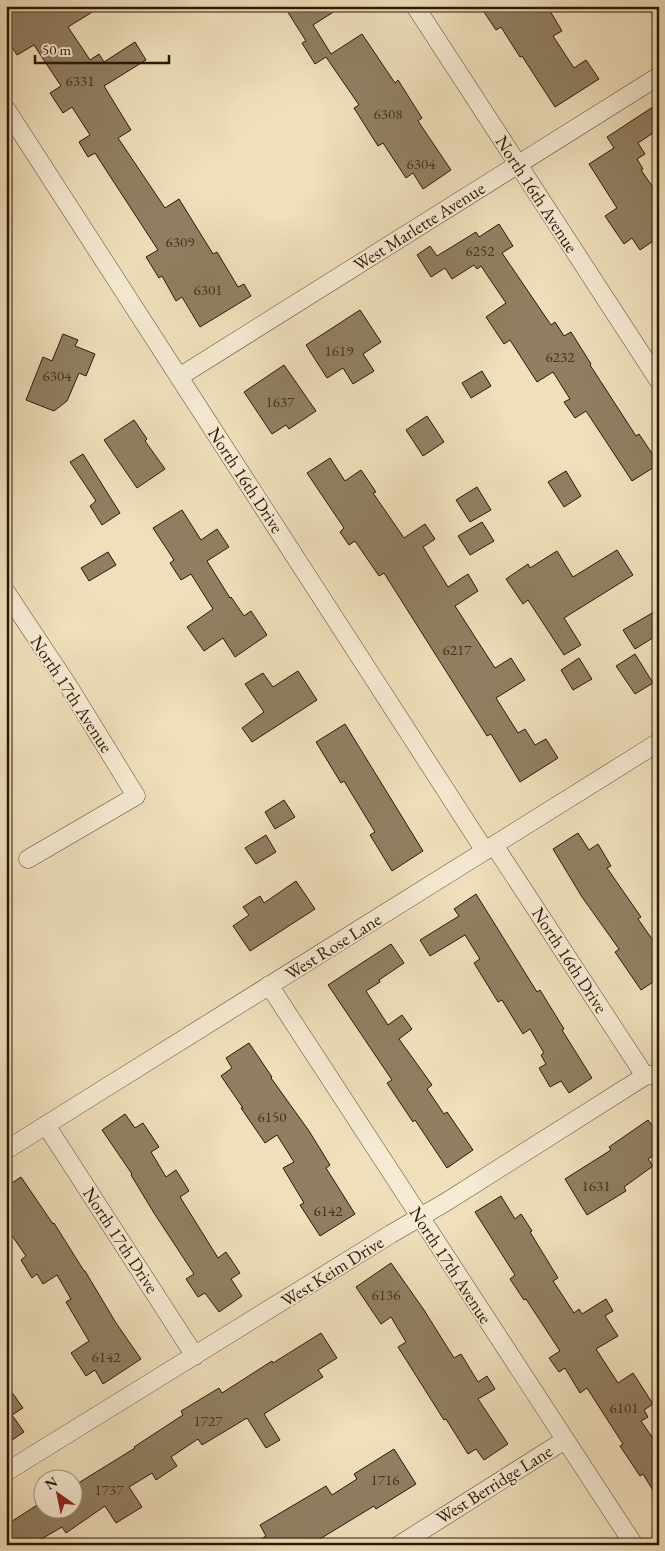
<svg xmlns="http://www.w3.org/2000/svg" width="665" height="1551" font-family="'EB Garamond',serif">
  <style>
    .building { fill: #917f63; stroke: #2b1804 }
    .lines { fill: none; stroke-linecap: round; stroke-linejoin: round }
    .street-casing { stroke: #5c4a32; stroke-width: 19 }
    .street { stroke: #f5ead3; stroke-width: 18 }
    .labels { text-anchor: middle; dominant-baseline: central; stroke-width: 4; stroke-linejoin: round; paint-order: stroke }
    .number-label { font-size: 15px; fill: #44321c }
    .street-label { font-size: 18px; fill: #2b1804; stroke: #f5ead3 }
  </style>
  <rect width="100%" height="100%" fill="#efdfbb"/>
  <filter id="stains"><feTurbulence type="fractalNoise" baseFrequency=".004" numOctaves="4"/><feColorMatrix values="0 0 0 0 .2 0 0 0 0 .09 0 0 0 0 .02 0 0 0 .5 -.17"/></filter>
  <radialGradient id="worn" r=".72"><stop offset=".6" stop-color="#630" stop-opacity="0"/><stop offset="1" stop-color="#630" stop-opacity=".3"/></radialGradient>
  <path class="building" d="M15 6H102L68 27 90 60 99 54 104 62 135 42 146 60 104 86 131 130 118 138 165 208 179 199 213 254 217 252 238 287 244 284 251 296 200 327 182 297 176 301 162 276 159 278 146 257 158 250 95 153 88 157 79 142 90 135 72 107 63 113 50 93 61 86 34 45 17 55 6 38V12Z
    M284 6H343L313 25 331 54 362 34 395 83 398 80 422 118 418 121 451 170 423 189 413 173 406 178 383 143 378 146 354 108 359 105 326 57 315 64 302 43 306 41Z
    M494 6H547L562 31 553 36 574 68 586 60 599 79 555 107 522 56 520 57 501 27 496 30 484 12Z
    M659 103V129L638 143 645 154 637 159 643 169 641 170 659 196V237L640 250 632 238 624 244 605 216 617 208 589 164 614 148 607 137Z
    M499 224 513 246 502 253 551 325 555 322 564 336 571 332 591 364 590 365 636 436 639 434 659 464 632 481 586 411 575 418 564 402 570 399 553 372 537 382 510 340 504 344 486 317 506 303 481 266 477 269 474 265 452 279 445 268 431 277 417 255 430 246 437 256 476 232 479 237Z
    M360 310 381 342 363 354 374 371 353 384 343 368 327 378 306 345Z
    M63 334 78 340 75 346 95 354 86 376 79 373 67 401 54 411 26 400 43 357 52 361Z
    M284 365 316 411 289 429 286 425 272 434 244 392Z
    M482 371 491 386 471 398 462 383Z
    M427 416 444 442 423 456 406 430Z
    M134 420 147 439 145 441 165 469 137 488 104 440Z
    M83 454 120 513 102 525 90 506 96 501 70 462Z
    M330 458 345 481 361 470 376 492 373 493 404 538 425 524 435 539 423 547 448 587 468 574 478 591 455 606 495 668 511 658 525 680 496 698 518 733 525 729 535 745 546 739 558 758 520 782 491 734 487 736 384 573 379 576 355 541 349 545 340 532 344 528 307 473Z
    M566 471 581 496 564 507 548 482Z
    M477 487 491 510 470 522 456 500Z
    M182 510 201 540 217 529 229 547 207 561 230 598 231 597 244 616 251 611 267 635 235 657 223 638 204 651 187 627 213 609 191 574 181 580 170 563 174 560 153 528Z
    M482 522 494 541 470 555 458 536Z
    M617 550 633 575 564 618 581 645 564 655 528 600 523 604 506 579 528 564 530 568 557 551 573 577Z
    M108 552 116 565 89 581 81 568Z
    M654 612 659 620V634L635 649 623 630Z
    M635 654 653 683 635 694 616 666Z
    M579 658 592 679 573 690 561 670Z
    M298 671 317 700 252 742 242 728 264 712 245 684 263 673 273 687Z
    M345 724 423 851 392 871 370 835 375 832 344 781 341 783 316 742Z
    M284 800 295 817 275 829 265 812Z
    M578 833 589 850 598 844 611 866 607 868 641 917 638 919 659 949V978L641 990 615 952 619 949 582 897 553 849Z
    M266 835 276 852 256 864 245 848Z
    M296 881 315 909 250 951 233 926 249 915 243 907 260 896 264 903Z
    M476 894 537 992 540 990 564 1029 562 1030 592 1078 569 1093 561 1081 550 1087 539 1068 546 1064 541 1055 544 1053 530 1029 523 1034 502 1000 498 1002 474 963 480 959 465 935 430 956 420 940 459 916 454 909Z
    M391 944 404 963 379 980 380 982 366 991 388 1025 402 1015 412 1029 399 1039 432 1085 427 1089 444 1114 447 1112 473 1150 447 1168 415 1120 413 1122 387 1083 392 1080 328 985Z
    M249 1043 272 1077 271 1078 309 1131 330 1165 326 1168 355 1214 320 1236 300 1205 304 1203 283 1168 294 1162 277 1135 265 1143 241 1108H243L221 1076 232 1068 226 1058Z
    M125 1114 135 1128 143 1123 159 1147 151 1152 166 1177 176 1170 189 1191 180 1197 218 1258 226 1252 240 1273 231 1279 242 1296 219 1312 205 1293 198 1297 186 1279 194 1274 154 1213 131 1175 132 1174 102 1130Z
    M648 1120 659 1135V1152L648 1159 653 1166 624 1187 626 1191 587 1215 565 1179 611 1150 609 1147Z
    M21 1177 53 1224 54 1223 84 1271H85L116 1323 141 1359 103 1384 95 1370 86 1376 71 1353 89 1341 66 1302 71 1299 57 1275 43 1284 37 1274 32 1278 21 1260 26 1256 6 1227V1187Z
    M501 1196 515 1219 521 1214 532 1231 530 1232 558 1278 553 1281 574 1313 579 1309 582 1314 606 1299 613 1311 605 1316 618 1336 596 1349 618 1383 633 1373 653 1404 644 1410 648 1417 641 1421 659 1447V1500L643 1474 640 1476 620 1446 623 1444 587 1388 580 1393 565 1368 559 1372 549 1358 560 1351 526 1299 524 1300 510 1279 515 1275 475 1212Z
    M391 1263 424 1310 454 1358 461 1354 478 1382 487 1376 495 1389 478 1399 508 1444 484 1460 476 1449 468 1454 446 1419 444 1420 398 1347 406 1342 391 1317 381 1324 356 1287Z
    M321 1333 337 1358 318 1370 323 1377 264 1414 280 1440 266 1448 247 1418 202 1445 198 1439 171 1457 177 1466 156 1480 152 1473 129 1487 142 1507 116 1523 105 1506 66 1533 62 1527 31 1545H6V1525L42 1502V1508H72V1487L135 1448 134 1447 183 1415 181 1411 219 1388 222 1393 272 1361 273 1363Z
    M6 1384 23 1408 12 1415 24 1432 6 1444Z
    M394 1449 416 1484 376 1509 374 1506 310 1545H252L266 1536 260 1525 326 1486 332 1495 357 1479 354 1474Z"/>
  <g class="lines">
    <g class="street-casing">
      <path id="street" d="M415 6 659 381
        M6 109 485 851
        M179 377 659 76
        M6 592 69 687 136 796 28 859
        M494 845 645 1076
        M269 985 634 1545
        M46 1125 195 1356
        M6 1150 659 742
        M6 1472 391 1234 446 1202 645 1076 659 1073
        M399 1545 565 1440"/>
    </g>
    <use href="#street" class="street"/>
  </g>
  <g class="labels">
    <g class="number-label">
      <text x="80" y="80">6331</text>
      <text x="388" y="113">6308</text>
      <text x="421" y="163">6304</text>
      <text x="180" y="241">6309</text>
      <text x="480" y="250">6252</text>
      <text x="208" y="289">6301</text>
      <text x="339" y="350">1619</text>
      <text x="560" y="356">6232</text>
      <text x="57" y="375">6304</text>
      <text x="280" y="401">1637</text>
      <text x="457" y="649">6217</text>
      <text x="272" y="1116">6150</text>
      <text x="596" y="1185">1631</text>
      <text x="328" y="1210">6142</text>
      <text x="386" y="1294">6136</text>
      <text x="106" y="1356">6142</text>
      <text x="624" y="1407">6101</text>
      <text x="208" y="1420">1727</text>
      <text x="385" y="1479">1716</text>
      <text x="109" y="1489">1737</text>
    </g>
    <g class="street-label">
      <text transform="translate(537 194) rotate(57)">North 16th Avenue</text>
      <text transform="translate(419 226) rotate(-32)">West Marlette Avenue</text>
      <text transform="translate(246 480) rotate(57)">North 16th Drive</text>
      <text transform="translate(72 694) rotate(57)">North 17th Avenue</text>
      <text transform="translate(333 946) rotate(-32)">West Rose Lane</text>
      <text transform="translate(570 960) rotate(57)">North 16th Drive</text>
      <text transform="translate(121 1240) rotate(57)">North 17th Drive</text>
      <text transform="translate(451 1265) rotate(57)">North 17th Avenue</text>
      <text transform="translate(332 1271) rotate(-32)">West Keim Drive</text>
      <text transform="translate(494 1484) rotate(-32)">West Berridge Lane</text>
    </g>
  </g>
  <rect width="665" height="1551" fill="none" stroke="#efdfbb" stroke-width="25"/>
  <rect x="8" y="8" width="650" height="1536" fill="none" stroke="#2b1804" stroke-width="2.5"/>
  <rect x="12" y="12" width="640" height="1526" fill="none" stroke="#2b1804"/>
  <g transform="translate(58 1494) rotate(327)"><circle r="24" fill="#f5ead3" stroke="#a49680"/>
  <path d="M0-4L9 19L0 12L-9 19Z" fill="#8f2418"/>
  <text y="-8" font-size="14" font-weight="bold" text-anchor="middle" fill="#2b1804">N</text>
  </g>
  <path d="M35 55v8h134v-8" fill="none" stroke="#2b1804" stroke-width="2.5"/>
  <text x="42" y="55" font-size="15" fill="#2b1804" stroke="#f5ead3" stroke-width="4" paint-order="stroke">50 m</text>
  <rect width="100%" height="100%" filter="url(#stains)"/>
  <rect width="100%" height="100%" fill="url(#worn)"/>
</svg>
